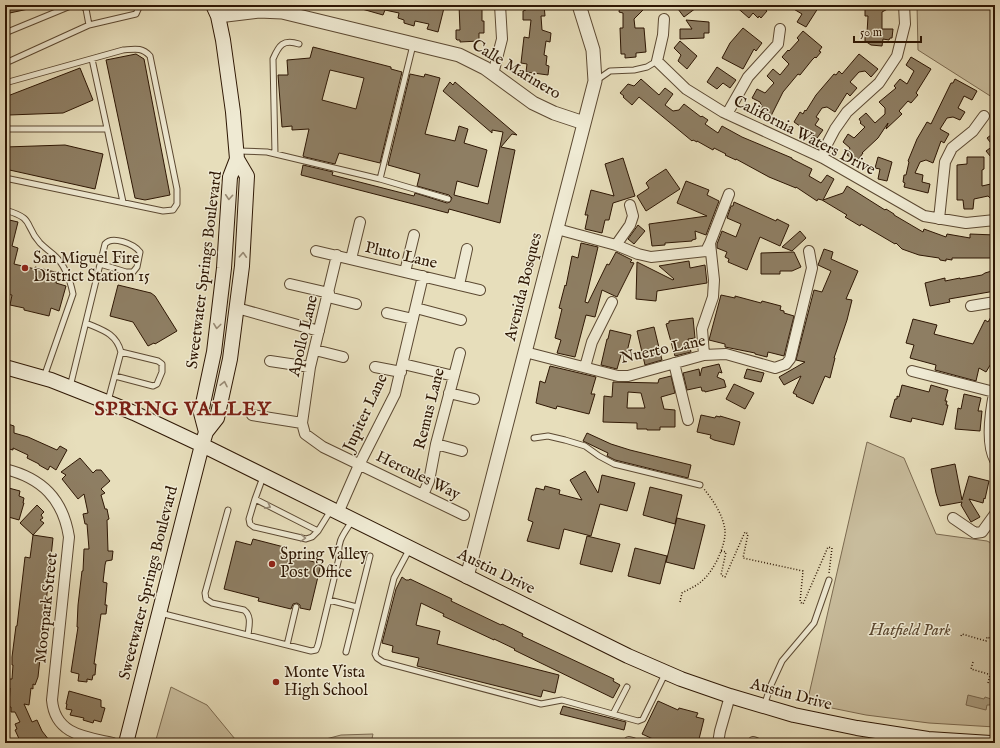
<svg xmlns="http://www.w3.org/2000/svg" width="1000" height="748" font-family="'IM FELL English',serif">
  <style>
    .green { fill: #c8bc9c; stroke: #7b6a50 }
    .water { fill: #a89a7d; stroke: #77664d }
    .building { fill: #8e7e63; stroke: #2e1704; fill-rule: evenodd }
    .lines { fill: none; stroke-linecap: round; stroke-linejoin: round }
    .service-casing { stroke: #5c4932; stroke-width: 7 }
    .minor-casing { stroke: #5c4932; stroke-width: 12 }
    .tertiary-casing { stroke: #5c4932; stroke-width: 15 }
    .secondary-casing { stroke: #2e1704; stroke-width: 16 }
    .path { stroke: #2e1704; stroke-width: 1.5; stroke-dasharray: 1 2; stroke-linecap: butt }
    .service { stroke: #efead3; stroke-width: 5 }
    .minor { stroke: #efead3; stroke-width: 10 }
    .tertiary { stroke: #efead3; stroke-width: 13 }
    .secondary { stroke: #efead3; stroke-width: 14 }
    .oneway { stroke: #988b76 }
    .poi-dot { fill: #8f2418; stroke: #efead3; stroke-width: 1.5 }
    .labels { text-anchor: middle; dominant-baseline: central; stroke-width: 3; stroke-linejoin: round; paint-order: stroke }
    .street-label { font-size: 16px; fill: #2e1704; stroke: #efead3 }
    .poi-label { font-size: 16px; fill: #2e1704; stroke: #efead3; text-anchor: start }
    .park-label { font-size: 16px; font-style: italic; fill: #5c4932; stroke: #efead3 }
    .district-label { font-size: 20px; font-weight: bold; letter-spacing: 1px; fill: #7a1f14; stroke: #efead3 }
  </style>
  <rect width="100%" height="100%" fill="#e7debb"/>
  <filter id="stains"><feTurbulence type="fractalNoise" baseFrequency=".005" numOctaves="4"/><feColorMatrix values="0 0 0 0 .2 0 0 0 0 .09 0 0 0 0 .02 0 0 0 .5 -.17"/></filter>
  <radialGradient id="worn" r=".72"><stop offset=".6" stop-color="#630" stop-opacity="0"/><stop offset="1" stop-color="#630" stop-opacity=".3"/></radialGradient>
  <path class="green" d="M917 5H995V99L918 50Z
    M867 442 904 458 936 534 987 541 995 545V727L929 723 866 715 807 703Z
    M171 687 207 705 235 739 237 743H155Z
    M373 734 371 743H311L341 735Z"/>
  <path class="water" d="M968 695 984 699 985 697 991 699 990 705H987L986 710 966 705Z"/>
  <path class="building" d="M5 5H32L33 8 5 14Z
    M356 5H434L444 8 438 32 427 29 429 24 415 21 414 26 404 23V20L398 18 399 13 385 10 383 15 355 7Z
    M459 5H477V7H482V21H484V33H479V41L460 42V40H457L456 39V30H460Z
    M526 5H544L545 16H541L542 30 551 33 550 42 546 41 544 55 547 56 546 65 549 66 548 75 526 72 527 64 521 63 524 37 529 38 531 20H523V11L526 10Z
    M620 5H640L644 9 634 19 635 28H644L646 52 636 53V57L625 58V54H621L620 28H623V13L619 12Z
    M678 5H700L684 17 678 9 680 8Z
    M734 5H760L767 11 761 18 759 16 758 18 753 13 749 18Z
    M787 5H820L806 27 797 22 802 14Z
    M870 5H895L882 12V29H893L892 38H890L889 40 883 39 882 46 871 45 865 41V33H867L868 16H865V9H870Z
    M686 20 709 22V33H704V38L680 39V29H692Z
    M743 28 762 43 756 51 754 49 743 69 722 58 730 43Z
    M803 31 822 47 819 51 821 52 816 58 815 57 812 60 800 75 798 74 783 92 771 116 760 112 762 107 760 102 752 98 757 89 765 93 774 83 767 76 773 69 780 75 789 64 782 57 788 50 789 51 799 40 797 38Z
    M680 41 697 56 687 69 678 61 681 55 674 48Z
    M313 47 391 67V69L402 72 380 163 339 153 335 164 305 157 303 156 309 129 292 130V126L282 127 278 75H288L287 60 310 58ZM330 70 364 78 356 109 322 100Z
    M136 54 144 59 170 195 145 200 135 198 106 60Z
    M859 54 878 69 871 77 865 71 859 72 850 82 857 88 850 96 847 93 835 112 827 107 822 108 816 117 819 119 815 125 823 130 817 138 794 122 800 112 803 114 805 110 806 111 816 95 834 74 836 75 839 71 842 74Z
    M911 57 931 69 916 93 918 95 911 103 908 101 899 111 902 114 886 129 888 123 878 138 862 153H863L857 161 847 155 850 148 843 142 848 134 854 138 865 127 860 123 861 122 859 119 866 113 875 123 885 114V108L879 102 896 88 894 86 900 79 907 84 914 71 906 65Z
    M717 67 736 80 730 88 723 83 717 89 707 82Z
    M80 68 93 100 63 113 9 115 5 104V97Z
    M410 74 424 77 425 74 440 78 425 134 455 141 459 126 468 129 464 143 487 150 478 187 457 181 454 195 488 204 503 132 492 130V133L443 91 450 82 453 85 455 82 517 135 512 134 501 147 515 150 500 223 449 209 448 213 301 175 303 165 333 172 332 175 414 196 415 193 447 203 450 202 452 198 449 195 417 186 420 174 388 165Z
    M641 79 659 95 665 88 673 94 665 105 673 111 679 110 684 104 701 117 702 116 708 120 705 124 718 133 722 126 742 137 792 158V159L812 169 809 176 821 183 827 175 834 179 823 200 843 193 847 186 885 210 886 209 894 214V215L923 232 924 229 946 237 947 234 970 238V234L995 235V258H952V260L946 259V261L940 260 939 258 919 255 902 249 896 243 895 244 861 224 860 226 845 217 847 215 822 200 818 199 817 201 796 187V188L769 177 736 159V160L725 155 726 154 714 148 713 150 697 141V142L693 140 692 141 639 97 632 105 623 97 624 96 620 93 628 84 634 86Z
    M955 79 977 91 972 100 964 96 958 108 965 112 960 120 953 117 947 118 940 129 949 134 944 143 941 141 933 163 926 160 920 162 915 173 923 175 922 182 930 184 928 193 904 187 905 183 903 182 904 175H906L909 162 908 161 917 139 927 122 931 124 951 83H953Z
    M995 132V162L986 151 993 146 987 138Z
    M65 145 103 154 95 189 5 169V147Z
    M878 157 892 162 887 181 878 179 880 169 875 168Z
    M967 157H984V169L982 170V186L995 183V203L988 196 974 199 973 209H964L963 200H957V165L967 164Z
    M623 158 635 196 613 203 609 220H605L602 233 585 229 588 215H585L591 190 614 196 605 164Z
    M666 169 680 189 646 211 637 196 649 188 646 183 649 180Z
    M686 181 709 190 707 195 719 201 706 235 695 231 696 239 692 240V241L665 243V245L652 246 649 224 707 216 677 203Z
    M734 202 776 221 777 219 789 225 780 246 760 237 747 270 728 262 729 259 725 257 727 252 717 248V244L722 231 736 237 741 224 727 218 731 206H733Z
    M5 219 18 222 12 246 18 248 14 264 35 269V267L59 273 56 283 66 286 59 311 51 308 49 316 24 310V308L10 305 12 295 5 294Z
    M638 225 645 231 634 244 628 239Z
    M800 231 806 238 792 251 782 247Z
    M581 243 598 247 585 302 588 303 607 264 609 265 616 252 632 260 630 262 634 263 617 297 602 290 595 317 586 315 575 357 557 353 561 340 555 338 562 309 559 308 565 285 566 286 572 256 578 258Z
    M824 249 833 252 831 259 858 271 846 299 852 300 847 320 834 358H835L830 378 825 376 813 404 796 396 797 395 793 393 801 376 784 385 779 377 805 362 796 360 814 290 822 292 831 271 818 265Z
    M794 252 801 267 792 271H780V274H761V253Z
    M689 261 690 268 705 265 707 283 657 291 656 301 636 299 637 262 673 280 674 279 659 266Z
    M995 270V291L949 299 950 302 930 306 925 283 945 278V281L960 278V279L982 275 985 273Z
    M118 285 151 293 155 296 177 331 155 344 154 343 148 346 133 322 110 316Z
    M721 295 735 298V296L761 303 762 301 781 306 780 310 784 311V313L794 316 784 356 768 352 767 357 755 354V353L725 347V344L709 340Z
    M995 310V357L986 372 979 368 976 381 935 370 936 365 910 358 914 345 906 343 913 319 937 325 934 334 973 344 985 320 988 322Z
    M693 318 695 338 688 339 691 352 675 356 666 324 669 323V321Z
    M654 327 662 360 645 365 637 331Z
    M610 330 631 335 626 356 621 355 617 369 601 365 607 339H608Z
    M719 364 722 373 719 372 717 377 724 380 726 387 705 392V391H702L701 387 687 390 683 373 699 369 700 376 702 368Z
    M550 366 596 377 591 394H595L589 414 557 406 556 409 536 403 540 381 545 383Z
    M747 369 764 373 761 382 744 378Z
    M671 376 675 393 661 397 664 409 675 410V427H660V430H647V429H637V423L603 422 604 396 612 397 613 382 658 383 659 379ZM628 392 641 393 645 408H627Z
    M734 384 754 393 745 409 726 399Z
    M902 385 929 392 931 385 948 390 945 401H947L946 405H948L943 425 912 418 911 422 890 417 895 399H897V396L899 397Z
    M964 394 981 398 978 411H982L980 431 955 429 958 408 961 409Z
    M701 415 715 418 716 416 720 417V416L740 422 734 445 714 440 710 438 711 435 697 432Z
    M5 423 14 426V433L28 437 57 450 60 446 67 450 56 470 50 466 48 470 39 465V464L27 458 28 455 13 448V450L5 448Z
    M587 433 611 444 630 450 691 465 688 478 615 460 607 456 608 453 583 441Z
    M80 458 93 473 96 470H101L110 481 101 489 105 493 101 495 105 509H107L109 519 107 520 108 551H113L112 560 106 561 105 565 103 582 107 583 105 605H107L106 614H101L94 664H96L95 675H93L92 680 87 679V682L78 681 79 674 71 672 78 627H77L78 605 82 571H83L84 549H89L87 524H85L83 514 88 513 84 494 78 499 62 479 66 475 61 472Z
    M955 464 962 500 969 476 989 481 985 499 984 498 983 503 969 499 980 517 971 522 961 505 962 502 940 506 936 493 931 469Z
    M585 471 598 493 602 475 635 483 627 511 600 504 591 536 564 529 559 549 527 541 533 522 528 520 536 488 544 490 545 486 560 490 559 494 582 500 570 480Z
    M5 487 20 491 19 496 24 498 23 503H24L19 520 5 516Z
    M650 487 682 495 675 524 643 515Z
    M37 505 44 512 41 515 43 518 40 520 44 523 33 535 20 523Z
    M677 518 705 525 694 569 666 562Z
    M33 535 53 538 38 677 35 685 33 684V689L31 688 29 705 24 704 32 722 37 720 42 731 49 740 45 743H21L15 730 17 729 15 724 20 722 15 712H11V707H9L10 688 7 687V679H12L13 665H12V657L16 626H17L25 557 30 558Z
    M587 536 620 544 612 572 580 564Z
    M253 539 284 547 283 553 321 564 310 610 300 608V605L297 603 293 604 291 609 258 601 259 598 224 589 236 541 251 545Z
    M635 548 667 556 660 584 628 576Z
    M402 577 406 580H409L410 579 452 599 451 601 501 625 502 624 523 634 522 636 614 679 613 681 620 685 613 698 514 650 515 649 494 639V640L443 616 444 614 421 603 416 625 440 631 437 644 559 675 555 693 543 690 541 697 417 666 419 658 392 652 393 646 382 643 396 589Z
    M69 691 101 700V707L105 708 101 722 94 720 93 723 83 720 84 718 70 715 72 710 66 709 67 704H66Z
    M658 701 678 710 679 708 698 713 696 717 704 719 698 743H670L653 739 642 734Z
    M563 706 626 722 624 730 560 714Z"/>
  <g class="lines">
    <g class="service-casing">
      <path id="service" d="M5 33 73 5 82 6 86 9 89 25
        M413 45 380 179 448 199
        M92 59 123 202
        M5 61H10L89 25 136 14 140 5
        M597 80 610 71 634 70 647 67 657 61
        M5 83 123 50C135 49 142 47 150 56L177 189V204L173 210 163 211 5 178
        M5 129H107
        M238 151 267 152 380 179
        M275 154 273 59C279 45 283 39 299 44
        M5 210C36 219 23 224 40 243 44 247 49 251 54 255 65 265 70 279 73 294L44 377
        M86 323C102 330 116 333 121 352L108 401
        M115 376 153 386 157 384 162 372V364L158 361 121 352
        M70 387 105 244C112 235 134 244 140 252L137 267 133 272H126L100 264
        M534 438 548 436 565 440 585 446 599 456 614 464 700 485
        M263 477 255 499 318 531 331 510
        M255 499 249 519 250 524 254 527 306 539 312 537 318 531
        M228 510 205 593 206 599 212 603 244 610C252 616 249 626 248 635
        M409 550 394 578 375 654 377 658 383 662 541 704 562 700 638 721 643 719 666 672
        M329 600 357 607
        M160 613 311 651 316 650 318 645 339 558C337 541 343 535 352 521
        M287 645 296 607
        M346 652 370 556
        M764 706 771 685 782 661 814 623 829 580
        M613 714 627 687"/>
    </g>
    <g class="minor-casing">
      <path id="minor" d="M664 19 663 35 657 61 686 89 723 112 823 158 924 216 966 223 995 220
        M493 74 502 39 500 5
        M727 114 748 77 778 44 780 29
        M823 158 825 148 835 129 847 112 879 83 897 56 905 24 904 5
        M939 219 945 162 952 148 973 131 984 116
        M557 229 616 245 638 254 651 257 706 251 710 243
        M616 245 630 225 633 216 630 205
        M316 251 480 290
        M337 255 310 367 302 423 305 434 323 447 464 515
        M351 259 360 222
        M405 272 414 235
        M290 284 329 293
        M459 285 467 249
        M328 297 356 304
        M971 306 995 302
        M237 308 319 331
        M416 308 461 320
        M387 313 413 319
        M315 350 343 357
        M525 352 618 376H628L704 355 726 354 775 368 786 364 790 359 812 268 809 251
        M704 355 702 329 713 297 714 280 710 243 729 194
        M270 361 310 367
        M674 363 688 420
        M403 364 454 376
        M375 367 401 372
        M585 367 592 342 612 302
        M912 371 994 392
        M995 389C991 408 985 442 995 460
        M449 393 474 399
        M252 415 302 423
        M436 444 462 451
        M5 469C42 478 63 499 69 537L52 700C55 735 86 737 113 743
        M423 495 429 481 436 444 460 353
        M338 513 359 465 395 394 423 276
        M953 518 975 533 982 532 995 514
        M753 742 756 743
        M628 743 629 742 633 743
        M718 743 720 731 730 696"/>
    </g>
    <g class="tertiary-casing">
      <path id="tertiary" d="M218 16 259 11 282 12 459 55 485 68 533 103 554 113 584 123
        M467 577 595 81 593 50 579 5"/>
    </g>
    <g class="secondary-casing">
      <path id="secondary" d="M5 367 51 380 117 406 134 413 202 445 628 656 681 679 730 696 794 715 857 728 928 739 991 743
        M206 432 201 413 214 352 224 268 230 177 237 159
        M126 743 202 445 206 432 217 418 230 359 242 266 247 176 237 159 233 112 223 40 218 16 213 5"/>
    </g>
    <path class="path" d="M721 551 726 552 721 575 725 577 745 532 748 534 743 558 803 571 800 602 803 604 828 547 832 548 829 573
      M680 602 682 593C689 589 697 586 703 580 714 570 726 546 725 530 723 515 713 500 704 489
      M961 636 962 634 986 641 987 637 995 640
      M973 662 971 669 995 676
      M988 683 995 657"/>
    <use href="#service" class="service"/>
    <use href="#minor" class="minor"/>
    <use href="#tertiary" class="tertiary"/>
    <use href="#secondary" class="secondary"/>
  </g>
  <defs><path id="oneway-chevron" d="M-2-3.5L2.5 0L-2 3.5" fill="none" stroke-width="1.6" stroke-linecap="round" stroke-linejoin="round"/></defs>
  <g class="oneway">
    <use href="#oneway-chevron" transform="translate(229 197) rotate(94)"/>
    <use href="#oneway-chevron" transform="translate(243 255) rotate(-87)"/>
    <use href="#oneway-chevron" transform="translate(217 326) rotate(97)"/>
    <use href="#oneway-chevron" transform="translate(224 384) rotate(-78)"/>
    <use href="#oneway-chevron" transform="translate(268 506) rotate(27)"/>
    <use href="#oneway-chevron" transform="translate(303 538) rotate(4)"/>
  </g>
  <g class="poi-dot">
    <circle cx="25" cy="268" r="4"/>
    <circle cx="272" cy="564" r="4"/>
    <circle cx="276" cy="682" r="4"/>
  </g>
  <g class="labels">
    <g class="street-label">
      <text transform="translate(516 70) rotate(31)">Calle Marinero</text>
      <text transform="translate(804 136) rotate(27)">California Waters Drive</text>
      <text transform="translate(401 256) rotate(13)">Pluto Lane</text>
      <text transform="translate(205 270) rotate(-83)">Sweetwater Springs Boulevard</text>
      <text transform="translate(524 287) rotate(-76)">Avenida Bosques</text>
      <text transform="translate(304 336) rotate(-77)">Apollo Lane</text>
      <text transform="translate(663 350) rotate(-12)">Nuerto Lane</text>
      <text transform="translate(430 409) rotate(-76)">Remus Lane</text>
      <text transform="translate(366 413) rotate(-65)">Jupiter Lane</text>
      <text transform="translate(418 476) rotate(26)">Hercules Way</text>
      <text transform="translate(496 572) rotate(26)">Austin Drive</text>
      <text transform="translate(149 583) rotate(-76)">Sweetwater Springs Boulevard</text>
      <text transform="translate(47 608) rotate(-84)">Moorpark Street</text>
      <text transform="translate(791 695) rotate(15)">Austin Drive</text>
    </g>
    <g class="poi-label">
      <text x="33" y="259">San Miguel Fire<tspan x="33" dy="18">District Station 15</tspan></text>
      <text x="280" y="555">Spring Valley<tspan x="280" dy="18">Post Office</tspan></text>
      <text x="284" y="673">Monte Vista<tspan x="284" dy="18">High School</tspan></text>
    </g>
    <g class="park-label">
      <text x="910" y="631">Hatfield Park</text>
    </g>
    <g class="district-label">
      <text x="183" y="409">SPRING VALLEY</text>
    </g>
  </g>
  <rect width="1000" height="748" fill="none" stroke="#e7debb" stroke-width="20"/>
  <rect x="6" y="6" width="988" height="736" fill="none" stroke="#2e1704" stroke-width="2"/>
  <rect x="10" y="10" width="980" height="728" fill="none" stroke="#2e1704"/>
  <path d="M854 36v6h67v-6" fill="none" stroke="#2e1704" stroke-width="2"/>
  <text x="860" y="36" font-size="12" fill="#2e1704" stroke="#efead3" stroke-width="3" paint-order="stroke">50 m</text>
  <rect width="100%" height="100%" filter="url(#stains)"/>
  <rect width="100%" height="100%" fill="url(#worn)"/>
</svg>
